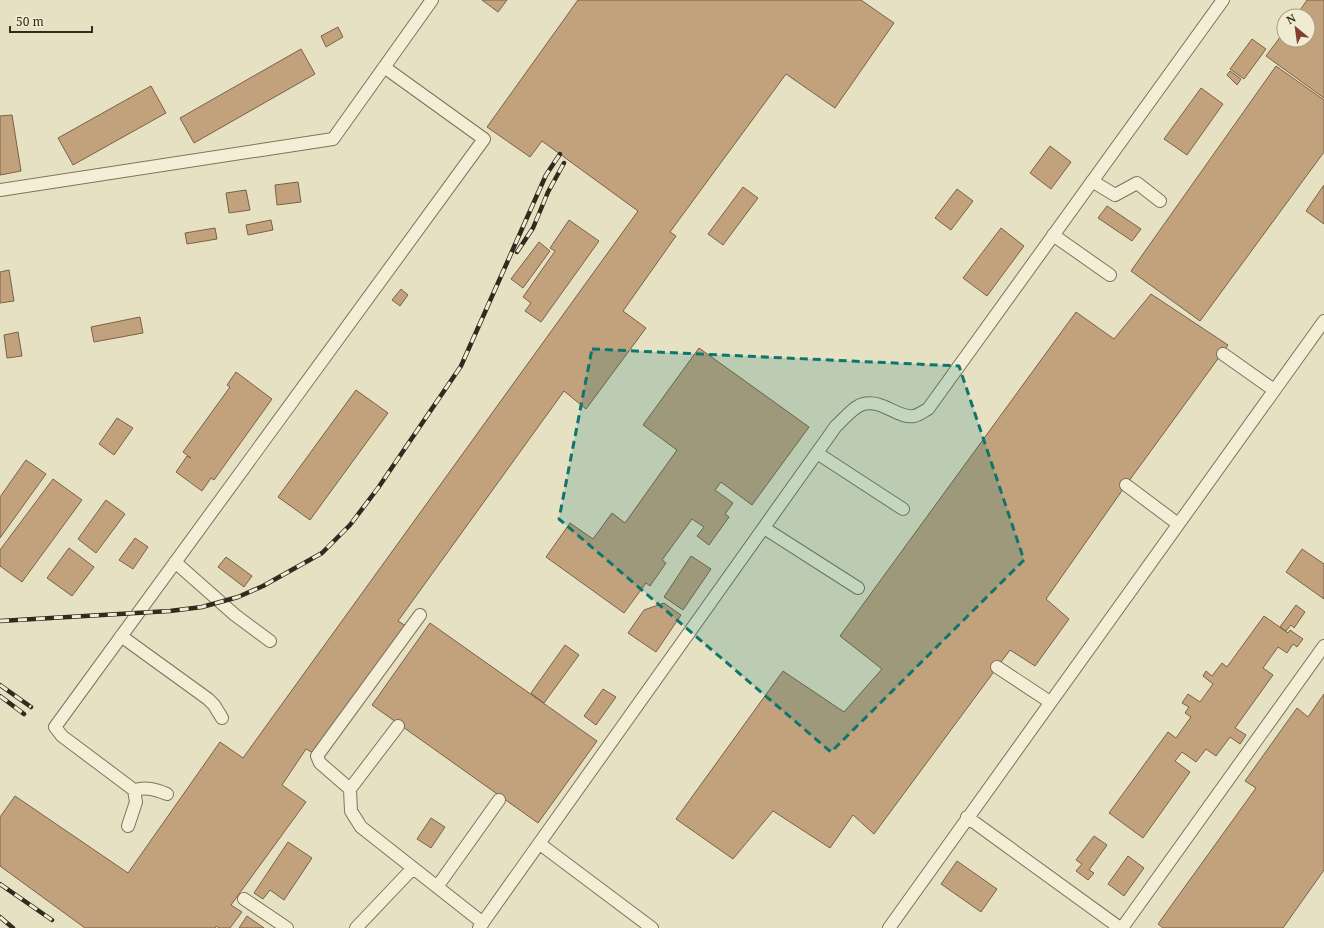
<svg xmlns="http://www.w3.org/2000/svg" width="1324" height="928" font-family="'Noto Serif',serif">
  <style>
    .building { fill: #c1a27d; stroke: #7b6145 }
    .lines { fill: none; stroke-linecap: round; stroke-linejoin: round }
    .minor-casing { stroke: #7f735c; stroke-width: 14 }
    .minor { stroke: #f3eed5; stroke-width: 12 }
    .rail-casing { stroke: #312a1e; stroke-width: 4.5 }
    .rail { stroke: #f0ebd1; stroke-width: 3; stroke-dasharray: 9; stroke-linecap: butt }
    .marked { fill: #0f766e; fill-opacity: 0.2; stroke: #0f766e; stroke-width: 3; stroke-dasharray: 8 5; stroke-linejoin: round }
  </style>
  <rect width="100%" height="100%" fill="#e7e1c3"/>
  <path class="building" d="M482 0H507L498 12Z
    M578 0H861L894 23 835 108 786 74 670 232 676 236 623 311 646 328 586 409 564 391 398 621 406 626 315 754 306 749 282 785 306 802 231 905 242 912 230 928H219L216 926 215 928H85L0 866V817L15 796 128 873 220 742 243 758 638 211 542 141 530 157 487 127Z
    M1307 0H1324V98L1266 56 1284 32V40H1308V16H1296Z
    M338 27 343 37 326 47 321 36Z
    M1252 39 1266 49 1244 79 1230 69Z
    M301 49 315 74 194 143 180 118Z
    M1276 66 1324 100V152L1200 321 1131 271Z
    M1230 71 1241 79 1237 85 1227 75Z
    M151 86 166 113 73 165 58 138Z
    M1201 88 1223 104 1187 155 1164 139Z
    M12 115 21 171 0 175V116Z
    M1050 146 1071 162 1051 189 1030 173Z
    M298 182 301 202 277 205 275 185Z
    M1324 185V224L1306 211Z
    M743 187 758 198 723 245 708 234Z
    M957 189 973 201 951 230 935 218Z
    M246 190 250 210 229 213 226 193Z
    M1107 206 1141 229 1132 241 1098 218Z
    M271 220 273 230 248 235 246 225Z
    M569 220 599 241 541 322 525 311 531 303 523 297 555 251 550 248Z
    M215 228 217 239 187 244 185 233Z
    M1001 228 1024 246 987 296 963 278Z
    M539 242 550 251 523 288 511 279Z
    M9 270 14 301 0 303V272Z
    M401 289 408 295 400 306 392 300Z
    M1151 294 1228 345 1126 485 1046 599 1069 619 1035 666 1010 650 874 834 853 815 830 848 773 811 733 859 676 819 783 671 844 712 882 669 840 636 1076 312 1114 339Z
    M140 317 143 333 94 342 91 327Z
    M18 332 22 356 7 358 4 335Z
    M699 348 809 427 752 505 721 482 715 490 733 503 725 514 729 517 709 545 697 536 704 527 692 519 662 560 666 563 650 586 646 583 624 613 546 557 570 523 593 539 612 513 625 523 677 450 643 425Z
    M236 372 272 399 214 480 211 478 202 491 176 472 187 456 191 458 183 452 230 387 227 385Z
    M356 390 388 413 310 520 278 497Z
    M117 418 133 428 114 455 99 444Z
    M26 460 46 474 0 538V497Z
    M53 479 82 500 22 582 0 566V550Z
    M106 500 125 514 96 553 78 539Z
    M135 538 148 547 133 569 119 560Z
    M69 548 94 567 72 596 47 578Z
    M1302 549 1324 564V599L1286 572Z
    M691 556 711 569 683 610 664 597Z
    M226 557 252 576 244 587 218 567Z
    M664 603 681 615 656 652 628 633 644 610Z
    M1296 605 1305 612 1294 628 1291 625 1286 631 1280 627Z
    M1264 616 1288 633 1290 630 1303 639 1297 647 1293 644 1287 653 1278 647 1263 668 1273 675 1235 728 1246 735 1240 744 1230 737 1216 756 1206 749 1196 762 1182 752 1175 761 1190 772 1143 838 1109 813 1168 732 1176 738 1191 717 1185 713 1189 707 1182 703 1188 694 1200 702 1213 684 1203 676 1206 671 1212 676 1222 663 1227 667Z
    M430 623 597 741 538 823 372 705Z
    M565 645 579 655 544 703 531 693Z
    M603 689 616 697 596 725 584 716Z
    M1324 694V870L1283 928H1163L1158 924 1256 788 1245 781 1297 708 1308 717Z
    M431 818 445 827 431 848 417 839Z
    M1094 836 1107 845 1089 870 1094 873 1088 880 1076 871 1082 864 1076 860Z
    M288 842 312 858 284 900 270 890 263 899 254 893Z
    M1128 856 1144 868 1124 896 1108 884Z
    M957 861 997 889 981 912 941 884Z
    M247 916 264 928H239Z"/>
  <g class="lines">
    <g class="minor-casing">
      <path id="minor" d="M1092 181 1115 195 1137 183 1160 201
        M0 190 333 139 432 0
        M1053 235 1110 275
        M1223 354 1274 390
        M817 453 903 509
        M1126 485 1178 524
        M764 528 858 588
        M175 562 235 615 270 641
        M121 636 208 699 214 705 222 718
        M997 667 1050 702
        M398 726 350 789 351 811 361 827 483 923
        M350 789 320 763 317 756 420 615
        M134 790C147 787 154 789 167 794
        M967 817 1120 928
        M128 826 136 802 134 790 62 736 55 727 484 139 384 67
        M540 844 652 928
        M437 887 499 800
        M244 899 287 928
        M356 928 413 868
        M479 928 836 426C844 419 853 407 863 404 883 399 898 419 914 416 919 415 924 411 928 409L1223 0
        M889 928 1324 321
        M1122 928 1324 646"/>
    </g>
    <use href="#minor" class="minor"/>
    <g class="rail-casing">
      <path id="rail" d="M517 252 533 228 548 192 564 163
        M0 621 170 611 202 607 238 597 263 586 322 553 350 525 378 488 461 366 546 175 560 154
        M0 685 31 707
        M0 696 24 714
        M0 884 52 920
        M0 917 13 928"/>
    </g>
    <use href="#rail" class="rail"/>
  </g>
  <path class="marked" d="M592 349 959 366 1024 560 831 752 559 519Z"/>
  <g transform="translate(1296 28) rotate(331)"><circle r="19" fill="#f0ebd1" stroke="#a49e89"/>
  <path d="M0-3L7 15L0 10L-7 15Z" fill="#863e34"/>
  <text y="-6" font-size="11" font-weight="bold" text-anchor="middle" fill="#312a1e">N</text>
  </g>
  <path d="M10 26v6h82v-6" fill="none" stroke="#312a1e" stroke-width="2"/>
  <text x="16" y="26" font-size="12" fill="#312a1e" stroke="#f0ebd1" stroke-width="3" paint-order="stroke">50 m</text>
</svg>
